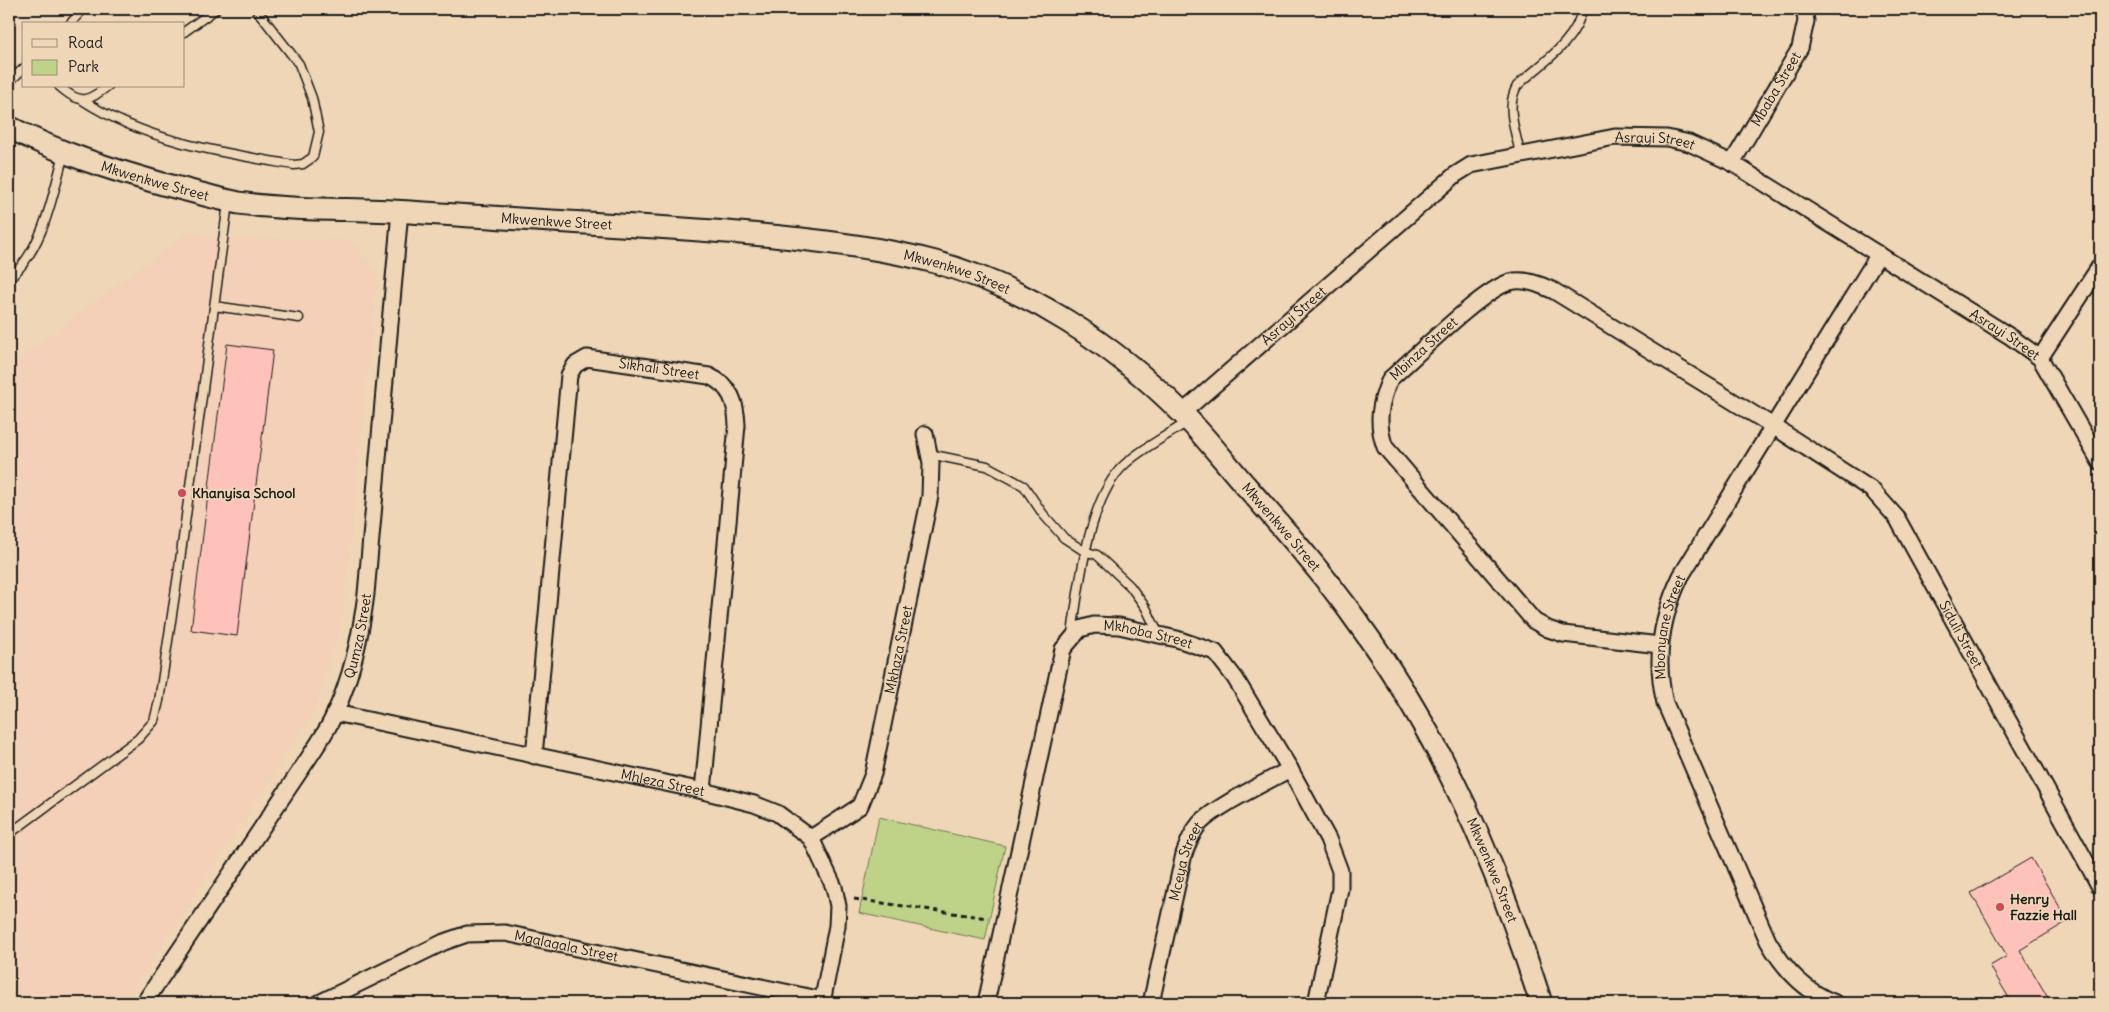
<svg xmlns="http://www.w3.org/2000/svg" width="2109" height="1012" font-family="Delius,sans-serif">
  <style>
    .built { fill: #f3d0b7 }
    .green { fill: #bfd388; stroke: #6e7852 }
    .building { fill: #fec2ba; stroke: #1c1c1c }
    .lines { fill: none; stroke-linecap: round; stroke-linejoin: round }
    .lane-casing { stroke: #1c1c1c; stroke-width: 11 }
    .street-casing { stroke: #1c1c1c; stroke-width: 19 }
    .secondary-casing { stroke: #1c1c1c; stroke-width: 25 }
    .path { stroke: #1c1c1c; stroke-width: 3; stroke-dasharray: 5 4; stroke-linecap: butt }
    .lane { stroke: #eed6b6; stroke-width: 8 }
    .street { stroke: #eed6b6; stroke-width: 15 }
    .secondary { stroke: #eed6b6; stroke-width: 21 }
    .poi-dot { fill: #d1495b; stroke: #eed6b6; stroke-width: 2 }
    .labels { text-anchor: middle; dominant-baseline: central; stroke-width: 4; stroke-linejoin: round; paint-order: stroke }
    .street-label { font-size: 14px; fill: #1c1c1c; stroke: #eed6b6 }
    .poi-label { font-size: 14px; font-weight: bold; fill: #1c1c1c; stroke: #eed6b6; text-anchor: start }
  </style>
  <rect width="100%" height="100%" fill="#eed6b6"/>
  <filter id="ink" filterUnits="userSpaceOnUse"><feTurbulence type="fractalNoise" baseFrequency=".02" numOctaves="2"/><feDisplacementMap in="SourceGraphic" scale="10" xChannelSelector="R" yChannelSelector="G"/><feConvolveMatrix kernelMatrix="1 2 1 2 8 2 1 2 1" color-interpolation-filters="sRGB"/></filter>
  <g filter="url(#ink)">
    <path class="built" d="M188 233 223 238 351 241 377 274 342 620 315 709 125 1003H9V366Z"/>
    <path class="green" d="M879 817 1005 846 985 940 859 913Z"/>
    <path class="building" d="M227 344 273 350 237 636 191 630Z
      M2031 858 2068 921 2020 950 2051 1003H2012L1990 966 2007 956 1971 893Z"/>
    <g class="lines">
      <g class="lane-casing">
        <path id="lane" d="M70 24 83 9
          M184 32 216 9
          M9 82 24 68
          M59 86C80 105 87 102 108 86
          M82 100C145 141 221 153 294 165L303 164 313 157 319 132 312 98 299 64 256 9
          M1520 154C1516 132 1505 107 1517 86 1540 64 1577 42 1582 9
          M9 279C44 248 52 197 64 154
          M214 306 299 318
          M929 454 987 466 1024 486 1043 514 1064 538 1084 551 1097 555 1130 586 1146 608 1159 635
          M1072 634C1079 586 1088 499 1124 465 1142 448 1167 436 1187 422
          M9 834 138 739 154 721 159 701 179 568 228 203"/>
      </g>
      <g class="street-casing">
        <g id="street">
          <path id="s1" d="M1732 163 1800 48 1806 21 1804 9"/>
          <path d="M2040 358 2100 266"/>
          <path id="s2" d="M1182 413 1455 175 1471 165 1615 137 1667 138 1689 143 1732 163 2011 337 2040 358 2100 462"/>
          <path id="s3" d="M1660 645 1563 634 1548 629 1534 621 1385 447C1376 423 1380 402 1390 379 1414 358 1483 289 1510 282 1525 278 1541 285 1554 291L1773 426 1872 490 1897 518 2100 887"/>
          <path id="s4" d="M335 713 703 791 754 804 777 813 811 838 834 887 838 906 837 926 822 1003"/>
          <path id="s5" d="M534 756 569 375 575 365 587 358 709 376C731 386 736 402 737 425L703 791"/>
          <path id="s6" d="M811 838 860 806 873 774 930 496 931 463 925 434"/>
          <path id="s7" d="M144 1003 310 756C319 742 329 728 335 713 352 676 361 634 366 594L400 211"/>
          <path id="s8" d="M319 1003 444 942 467 934 505 933 823 1000"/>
          <path id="s9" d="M986 1003 1063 649 1080 629 1094 625 1119 626 1177 639 1215 652 1235 678 1290 769 1328 839 1340 871V889L1316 1003"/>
          <path id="s10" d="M1151 1003 1184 854C1188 843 1192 832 1200 823 1218 805 1267 782 1290 769"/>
          <path id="s11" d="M1835 1003C1805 992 1784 969 1768 941L1665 703C1654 658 1661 617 1681 576L1879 254"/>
        </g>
      </g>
      <g class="secondary-casing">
        <g id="secondary">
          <path id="s12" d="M9 127C58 153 110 169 163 184 188 190 213 198 239 203 280 209 323 209 365 210 407 211 449 215 491 217 594 225 698 227 801 239 846 244 891 250 935 262 1028 288 1113 344 1181 412 1204 435 1224 461 1245 485 1283 528 1323 573 1356 620 1441 736 1498 867 1541 1003"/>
        </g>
      </g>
      <path class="path" d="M854 899 988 918"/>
      <use href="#lane" class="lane"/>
      <use href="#street" class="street"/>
      <use href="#secondary" class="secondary"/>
    </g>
  </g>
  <g class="poi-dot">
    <circle cx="182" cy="493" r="5"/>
    <circle cx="2000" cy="907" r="5"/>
  </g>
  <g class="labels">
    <g class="street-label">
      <text stroke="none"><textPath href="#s1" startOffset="86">Mbaba Street</textPath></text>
      <text stroke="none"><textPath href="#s2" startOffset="568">Asrayi Street</textPath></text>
      <text stroke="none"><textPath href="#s12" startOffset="156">Mkwenkwe Street</textPath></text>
      <text stroke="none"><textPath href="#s12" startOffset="561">Mkwenkwe Street</textPath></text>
      <text stroke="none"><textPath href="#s12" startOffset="966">Mkwenkwe Street</textPath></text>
      <text stroke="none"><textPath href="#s2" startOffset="148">Asrayi Street</textPath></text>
      <text stroke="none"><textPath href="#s2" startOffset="972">Asrayi Street</textPath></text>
      <text stroke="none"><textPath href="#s3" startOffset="474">Mbinza Street</textPath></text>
      <text stroke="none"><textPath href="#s5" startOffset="481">Sikhali Street</textPath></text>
      <text stroke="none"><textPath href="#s12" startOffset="1386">Mkwenkwe Street</textPath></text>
      <text stroke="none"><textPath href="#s11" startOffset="430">Mbonyane Street</textPath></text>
      <text stroke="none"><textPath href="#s3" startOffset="1175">Siduli Street</textPath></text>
      <text stroke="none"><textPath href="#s9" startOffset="458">Mkhoba Street</textPath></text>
      <text stroke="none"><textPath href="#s7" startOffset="428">Qumza Street</textPath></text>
      <text stroke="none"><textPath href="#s6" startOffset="220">Mkhaza Street</textPath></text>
      <text stroke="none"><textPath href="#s4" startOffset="335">Mhleza Street</textPath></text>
      <text stroke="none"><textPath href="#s10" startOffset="146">Mceya Street</textPath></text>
      <text stroke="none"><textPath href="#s12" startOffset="1791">Mkwenkwe Street</textPath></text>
      <text stroke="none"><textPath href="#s8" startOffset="264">Mgalagala Street</textPath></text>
    </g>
    <g class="poi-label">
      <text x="192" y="493">Khanyisa School</text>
      <text x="2010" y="899">Henry<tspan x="2010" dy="16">Fazzie Hall</tspan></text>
    </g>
  </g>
  <rect width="2109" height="1012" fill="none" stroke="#eed6b6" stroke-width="30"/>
  <rect x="15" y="15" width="2079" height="982" fill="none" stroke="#1c1c1c" stroke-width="2" filter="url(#ink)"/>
  <rect x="22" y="22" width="162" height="65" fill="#eed6b6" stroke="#9a8c78"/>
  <rect x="32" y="39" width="25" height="8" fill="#eed6b6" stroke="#9a8c78"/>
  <text x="68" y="48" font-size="15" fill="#1c1c1c">Road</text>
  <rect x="32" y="60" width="25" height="15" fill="#bfd388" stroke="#9a8c78"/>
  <text x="68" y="72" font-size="15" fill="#1c1c1c">Park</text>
</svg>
